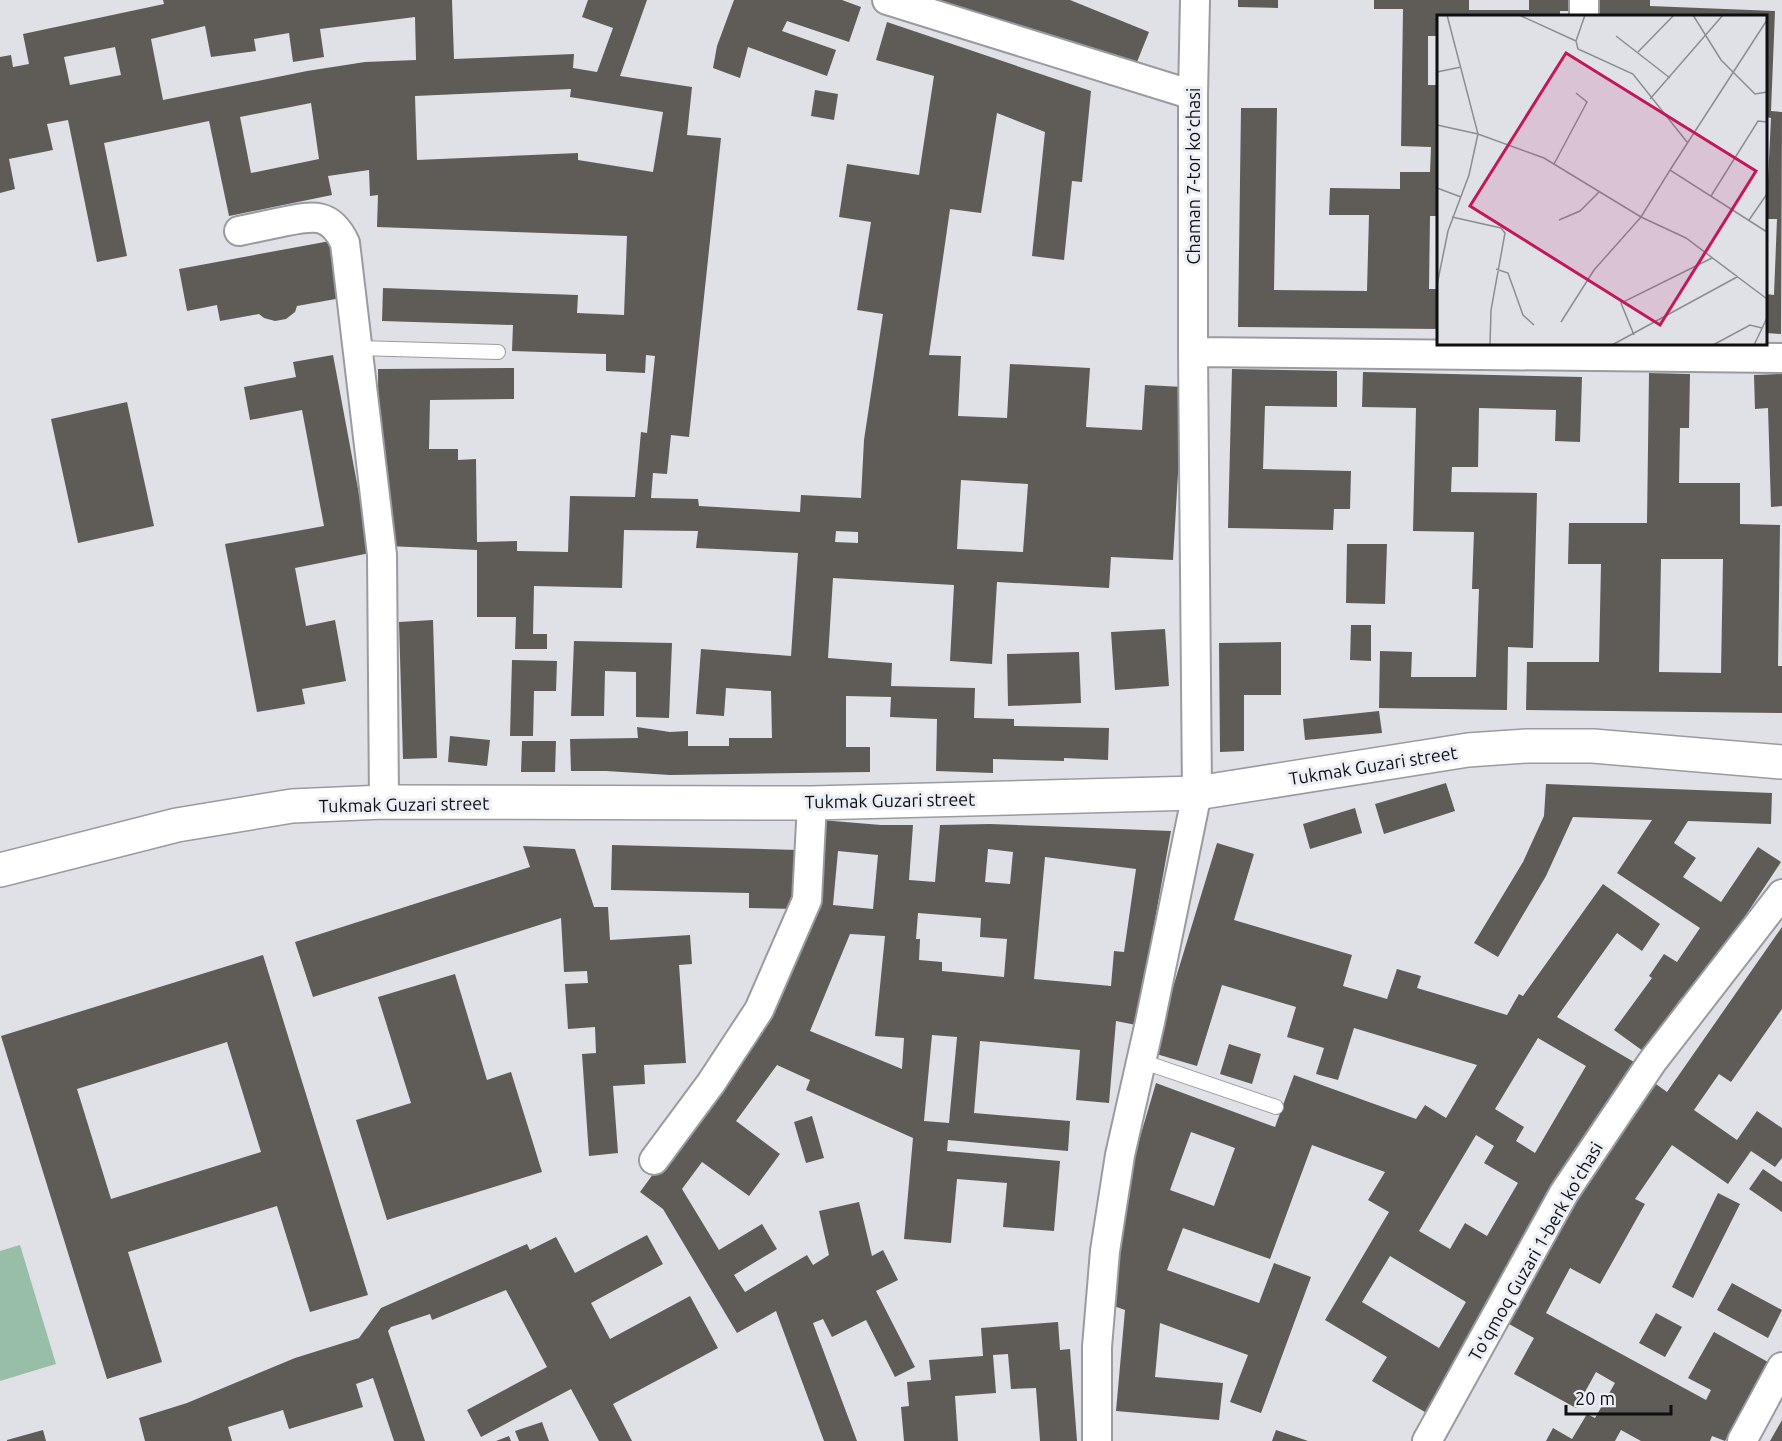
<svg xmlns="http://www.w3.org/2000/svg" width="1782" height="1441" font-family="Ubuntu,sans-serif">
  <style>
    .pitch { fill: #98bea8 }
    .building { fill: #5f5b57; fill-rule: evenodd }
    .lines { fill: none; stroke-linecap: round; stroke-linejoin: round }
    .lane-casing { stroke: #999ba1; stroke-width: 16 }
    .street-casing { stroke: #999ba1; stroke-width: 32 }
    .secondary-casing { stroke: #999ba1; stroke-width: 36 }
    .lane { stroke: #fff; stroke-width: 14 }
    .street { stroke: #fff; stroke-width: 28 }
    .secondary { stroke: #fff; stroke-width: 33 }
    .labels { text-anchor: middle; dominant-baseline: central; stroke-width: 6; stroke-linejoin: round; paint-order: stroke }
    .street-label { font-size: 18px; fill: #0e0f11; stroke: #eceef5 }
    .inset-road { fill: none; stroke: #8b8d91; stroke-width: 1.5 }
    .view { fill: #c2185b; fill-opacity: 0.15; stroke: #c2185b; stroke-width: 3 }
    .inset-edge { fill: none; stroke: #0e0f11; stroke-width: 3 }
  </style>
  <rect width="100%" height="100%" fill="#dfe1e7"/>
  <path class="pitch" d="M20 1245 56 1364 0 1381V1251Z"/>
  <path class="building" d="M163 0H452L454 59 574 54 573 68 597 72 613 28 582 17 588 0H647L620 76 692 87 687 135 721 138 689 437 671 435 667 474 653 473 651 498 698 499 699 506 800 512 801 495 861 498 864 440 883 314 857 310 871 222 839 217 847 164 919 175 934 76 876 60 887 22 1091 91 1082 182 1072 181 1064 260 1032 256 1045 132 997 113 981 213 950 209 929 355 961 356 958 416 1007 418 1010 364 1090 368 1086 427 1142 430 1145 385 1183 387 1173 560 1111 557 1109 588 997 582 992 664 950 661 954 585 833 578 828 658 892 663 891 686 975 688 974 718 1014 719V726L1109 728 1108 760 1064 758V761L993 759V773L936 771 937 719 890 717 891 697 846 696V747H870V772L670 775 606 771H571L570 739 638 738 637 727 670 732 688 731V746H729V738H772L771 691 726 688 724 716 696 714 701 649 791 656 798 553 696 548 698 531 624 530 622 588 534 586 533 634H547V649H515L516 617H477V550L388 546 379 513 378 369 514 368V399L430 400 429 449H458V460L476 459 477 542 517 541V551L568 552 570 496 635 497 641 432 647 433 655 356 646 355 645 373 606 371V354L512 351 513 325 382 321 383 288 578 295 577 313 624 315 627 236 377 227 378 195 370 196 369 170 328 176 332 195 229 216 209 121 104 143 127 256 97 262 68 120 47 124 53 150 9 159 15 189 0 193V57L11 55 13 67 29 64 23 34 164 4ZM415 17 416 60 365 62 307 71 163 100 151 39 205 26 211 57 256 51 254 39 289 33 293 62 324 57 320 29ZM115 47 121 75 70 85 64 57ZM571 89 570 97 663 112 653 172 578 160V153L417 160 415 96ZM311 103 319 159 251 173 240 117ZM961 480 1028 484 1023 552 957 549ZM836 531 858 532V543L835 542Z
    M734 0H842L861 7 849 42 787 21 782 31 836 50 827 76 748 47 740 78 713 68 717 46Z
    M939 0H1070L1149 32 1135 67Z
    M1238 0H1278V8L1238 7Z
    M1374 0H1469V10H1529V0H1569V11H1560V16H1438V36H1428V85H1438V216H1430L1429 289H1438V329L1238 327 1241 108H1277L1274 290 1367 291 1369 215H1329L1330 188 1400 189V172H1430L1431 147 1401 146 1403 9H1374Z
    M1600 0H1650V6L1775 11 1771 111 1782 112 1781 334 1766 333V294L1774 295 1777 219H1766L1771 118 1766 117V16H1600Z
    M815 90 838 94 834 120 811 116Z
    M330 241 341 298 297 306 295 312 286 319 275 321 264 318 259 314 220 321 217 305 187 311 179 269Z
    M333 355 370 553 295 568 306 626 335 620 346 681 302 689 305 704 257 712 225 544 324 526 302 410 250 420 244 387 296 377 293 362Z
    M1232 369 1337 371V407L1265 406 1263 469 1351 471 1350 509H1334L1333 530 1228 528Z
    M1363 372 1582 377 1580 442 1555 441 1556 410 1479 408 1478 467H1452L1451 492 1537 493 1533 648 1508 647 1507 710 1379 708 1380 651 1412 652 1411 677H1476L1479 589H1472L1474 532 1413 531 1416 408 1362 407Z
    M1649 373 1690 374 1689 428H1680L1679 483H1740V524L1780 525 1778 666H1782V713L1526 710 1527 662H1599L1601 564H1568L1569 523H1647ZM1661 559H1723L1721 673 1659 672Z
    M1782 374V506L1771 507 1768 408 1755 409 1754 375Z
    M127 402 154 526 78 543 51 419Z
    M1347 544H1387L1385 604 1346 603Z
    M433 620 437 758 403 759 399 622Z
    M1351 625H1371V661L1350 660Z
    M1165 629 1169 686 1115 690 1111 632Z
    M574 641 672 643 669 718 636 717V672L605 671 604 716H571Z
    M1281 642V695H1244V751L1220 752 1219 643Z
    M1079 652 1081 703 1008 706 1007 654Z
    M512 660 557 661 556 691H534L533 736H510Z
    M1379 711 1382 733 1305 740 1303 719Z
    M450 736 490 740 487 766 448 762Z
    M522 741H556L555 772H521Z
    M1446 783 1455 811 1384 834 1375 804Z
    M1546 784 1772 793 1771 824 1688 821 1674 843 1696 858 1683 877 1721 902 1758 847 1781 862 1689 1001 1682 997 1643 1051 1614 1030 1652 978 1649 976 1664 954 1677 962 1700 928 1617 873 1652 820 1573 817 1546 876 1498 957 1474 943 1523 862 1544 816Z
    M1355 808 1362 833 1310 849 1303 824Z
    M821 820 881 825H913L909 880 935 882 940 825 990 824 1171 831 1136 1025 1116 1021 1109 1103 1076 1100 1080 1050 980 1041 974 1113 1070 1121 1068 1151 948 1140 947 1151 1060 1161 1054 1231 1003 1227 1007 1183 957 1179 951 1243 904 1239 913 1138 806 1090 810 1080 777 1065 736 1121 780 1154 749 1196 702 1162 682 1189 719 1250 762 1224 777 1249 734 1275 745 1292 807 1255 813 1265 829 1255 819 1211 859 1202 872 1256 883 1250 898 1280 876 1291 915 1367 895 1377 866 1320 832 1337 823 1319 813 1323 857 1441H824L776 1311 737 1333 663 1209 640 1192 770 1014ZM988 849 1013 852 1010 884 985 882ZM838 851 878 855 873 909 833 905ZM1045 857 1136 869 1124 952 1114 951 1111 986 1034 979ZM918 913 981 918 980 937 1007 939 1004 977 942 971V962L919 960 920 939H916ZM850 934 885 936 875 1036 904 1038 902 1069 810 1031ZM932 1035 957 1037 949 1123 924 1121Z
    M1217 843 1254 854 1234 920 1352 955 1343 986 1387 999 1397 969 1421 976 1417 988 1507 1015 1519 994 1523 996 1603 884 1660 924 1642 951 1617 933 1557 1017 1634 1062 1504 1281 1430 1415 1372 1381 1387 1357 1325 1320 1389 1212 1368 1200 1385 1172 1312 1145 1270 1259 1183 1228 1167 1270 1259 1303 1274 1263 1311 1277 1261 1413 1230 1402 1248 1355 1160 1323 1155 1377 1223 1383 1219 1420 1116 1411 1125 1310 1111 1305 1120 1205 1156 1083 1275 1127 1294 1075 1416 1119 1425 1105 1446 1118 1477 1065 1354 1028 1338 1080 1316 1074 1324 1048 1287 1037 1296 1007 1222 985 1197 1066 1153 1053ZM1538 1038 1586 1066 1535 1153 1516 1141 1524 1127 1495 1109ZM1191 1132 1235 1148 1214 1206 1170 1190ZM1476 1135 1494 1146 1484 1163 1518 1183 1487 1236 1465 1223 1450 1249 1419 1231ZM1390 1256 1466 1302 1439 1348 1362 1302Z
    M612 845 798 850 796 909 749 908V893L611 890Z
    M523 846 575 849 594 907H608L610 940 690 935 692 964 679 965 686 1063 644 1065 645 1084 613 1086 618 1153 589 1156 582 1054 596 1053 595 1027 568 1029 565 984 588 983 587 971 564 972 561 918 313 997 295 942 530 867Z
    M1782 927V1009L1731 1082 1719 1074 1694 1110 1737 1140 1757 1111 1782 1128V1158L1775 1167 1751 1151 1728 1184 1672 1145 1635 1199 1645 1204 1600 1284 1570 1268 1546 1313 1706 1400 1711 1390 1688 1378 1714 1332 1768 1362 1725 1441 1712 1436 1710 1441H1641L1621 1430 1615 1441H1546L1553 1428 1572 1439 1587 1414 1595 1418 1615 1383 1596 1372 1576 1408 1514 1374 1534 1338 1502 1320 1649 1079 1667 1092Z
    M263 955 368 1295 310 1312 277 1206 128 1252 162 1362 107 1379 1 1036ZM227 1042 261 1152 111 1199 77 1089Z
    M455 974 487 1080 511 1072 542 1172 387 1220 356 1120 411 1103 378 997Z
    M1229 1044 1261 1054 1252 1084 1220 1074Z
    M812 1116 824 1158 806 1163 794 1122Z
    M1763 1169 1782 1182V1212L1749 1189Z
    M1718 1193 1740 1204 1693 1298 1672 1287Z
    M647 1235 663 1264 591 1303 610 1339 690 1296 718 1348 613 1404 632 1441H599L571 1389 481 1437 467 1410 547 1367 506 1290 432 1320 430 1314 391 1327 388 1331 425 1441H394L373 1378 356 1384 363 1407 289 1429 283 1410 228 1427 232 1441H145L139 1418 187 1403 295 1358 359 1338 381 1308 527 1244 530 1250 556 1237 575 1273Z
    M1732 1283 1782 1310 1768 1338 1717 1310Z
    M1656 1313 1682 1327 1665 1357 1639 1343Z
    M1058 1322 1060 1350 1070 1349 1077 1441H1040L1036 1388 1011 1389 1008 1354 993 1355 996 1393 955 1396 958 1441H904L901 1407 909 1406 907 1382 931 1380 929 1360 983 1356 981 1328Z
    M1782 1420V1441H1770Z
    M542 1422 549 1441H519L515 1431Z
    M43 1430 46 1441H7V1440Z
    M1276 1430 1308 1441H1272Z
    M509 1436 511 1441H496Z"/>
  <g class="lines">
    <g class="lane-casing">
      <path id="lane" d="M358 348 498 352
        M1141 1061 1276 1107"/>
    </g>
    <g class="street-casing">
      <path id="street" d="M887 0 1193 95
        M1584 0V16
        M239 231C253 228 268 225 282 222 312 216 330 211 345 243L382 555 384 802
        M1193 352V95L1195 0
        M654 1160 711 1083 759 1010 807 900 812 803
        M1097 1441V1347L1105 1251 1120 1155 1150 1022 1197 793 1193 352 1782 358
        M1427 1441 1564 1193 1652 1062 1782 894
        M1742 1441 1782 1367"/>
    </g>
    <g class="secondary-casing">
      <path id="secondary" d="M0 870 177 825 292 806 384 802 812 803 1197 793 1468 750 1527 746H1593L1782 762"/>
    </g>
    <use href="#lane" class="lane"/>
    <use href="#street" class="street"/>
    <use href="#secondary" class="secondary"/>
  </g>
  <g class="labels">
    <g class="street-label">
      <text transform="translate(1193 176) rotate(-90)">Chaman 7-tor koʻchasi</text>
      <text transform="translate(1373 765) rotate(-9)">Tukmak Guzari street</text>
      <text transform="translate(890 800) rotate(-1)">Tukmak Guzari street</text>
      <text transform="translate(404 804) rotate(-1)">Tukmak Guzari street</text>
      <text transform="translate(1535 1251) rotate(-60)">Toʻqmoq Guzari 1-berk koʻchasi</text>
    </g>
  </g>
  <g transform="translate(1437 15)">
    <rect width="330" height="330" fill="#dfe1e7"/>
    <path class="inset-road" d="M82 0 139 26M148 0 139 26 141 34 196 59 250 127M256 0 284 45 318 79 330 77M179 21 233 63M201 37 237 0M0 57 24 52M213 84 286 0M0 110 41 119 107 143 204 202 249 223 330 284M117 149 150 87 139 78M233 155 330 5M0 173 24 182M274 181 321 106 330 107M15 202 64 213 68 218 54 295 53 330M122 205 143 196 162 177M312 205 330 179M59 254 71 258 86 300 97 310M0 270 11 216 32 160 41 119 10 0M124 307 157 255 204 202 233 155 330 217M197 320 184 288 275 243M175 330 300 262M276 330 313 310 325 313M317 330 330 303"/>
    <path class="view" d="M129 38 319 156 223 310 33 191Z"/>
    <rect width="330" height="330" class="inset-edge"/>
  </g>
  <path d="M1566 1405v9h105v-9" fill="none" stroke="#0e0f11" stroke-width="3"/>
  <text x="1575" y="1405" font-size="18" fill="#0e0f11" stroke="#eceef5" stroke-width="4.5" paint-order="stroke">20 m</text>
</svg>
